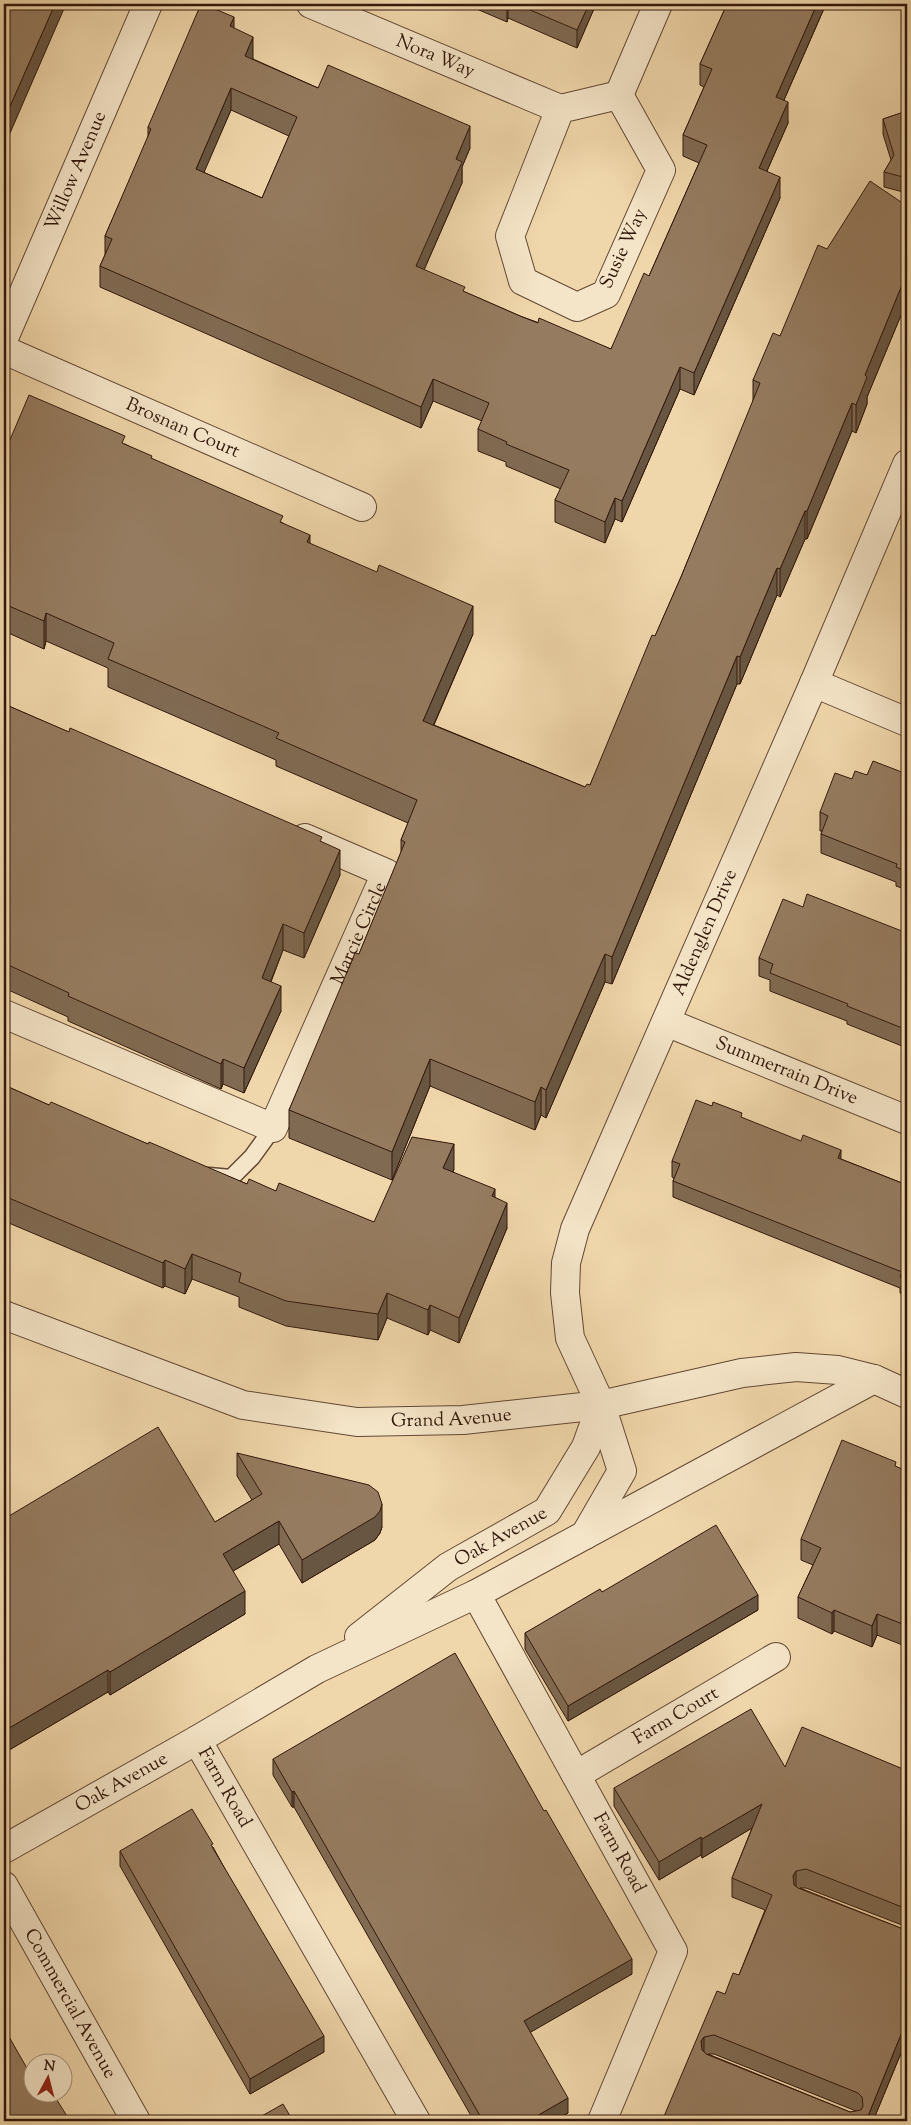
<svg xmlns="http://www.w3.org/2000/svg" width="911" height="2125" font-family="'Sorts Mill Goudy',serif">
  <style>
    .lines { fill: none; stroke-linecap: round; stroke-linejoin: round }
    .service-casing { stroke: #624834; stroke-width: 19 }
    .minor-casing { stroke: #624834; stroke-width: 30 }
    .service { stroke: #f5e5c8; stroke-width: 16 }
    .minor { stroke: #f5e5c8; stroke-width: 28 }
    .wall { fill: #806a52; stroke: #32180c; fill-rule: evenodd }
    .shaded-wall { fill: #685642; stroke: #32180c }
    .building { fill: #957b5f; stroke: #32180c; fill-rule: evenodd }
    .labels { text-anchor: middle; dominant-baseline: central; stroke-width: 5; stroke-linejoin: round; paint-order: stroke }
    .street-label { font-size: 19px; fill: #32180c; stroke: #f5e5c8 }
  </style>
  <rect width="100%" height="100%" fill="#f0d7ab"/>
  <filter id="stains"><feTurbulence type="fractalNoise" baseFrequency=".004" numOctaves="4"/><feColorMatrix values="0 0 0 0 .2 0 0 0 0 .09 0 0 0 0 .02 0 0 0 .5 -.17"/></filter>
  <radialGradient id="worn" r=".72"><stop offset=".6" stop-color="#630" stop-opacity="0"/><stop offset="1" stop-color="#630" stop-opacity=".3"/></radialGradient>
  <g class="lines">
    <g class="service-casing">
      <path id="service" d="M209 1176 231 1178 252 1157 273 1128"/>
    </g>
    <g class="minor-casing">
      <g id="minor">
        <path id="s1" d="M311 4 560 109"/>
        <path d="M619 95 661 170 606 294 577 307 523 281 510 236 560 109Z"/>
        <path d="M619 95 658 4"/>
        <path id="s2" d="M4 338 148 4"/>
        <path id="s3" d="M4 350 362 507"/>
        <path d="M814 683 907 722"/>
        <path id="s4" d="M4 1014 273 1128 386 873 305 838"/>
        <path id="s5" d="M666 1022 907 1120"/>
        <path id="s6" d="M4 1315 243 1405 357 1422 463 1420 601 1405 742 1373 796 1367 838 1370 874 1379 907 1394"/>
        <path d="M585 1535 874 1379"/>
        <path id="s7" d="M476 1594 673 1951 602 2121"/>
        <path id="s8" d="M359 1637 448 1567 547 1511 586 1447 601 1405"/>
        <path id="s9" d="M197 1740 416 2121"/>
        <path id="s10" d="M576 1775 776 1657"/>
        <path id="s11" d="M4 1849 197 1740 317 1669 476 1594 585 1535 622 1471 601 1405 570 1338 565 1293 566 1263 575 1229 814 683 907 464"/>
        <path id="s12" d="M4 1886 136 2121"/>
      </g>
    </g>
    <use href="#service" class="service"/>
    <use href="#minor" class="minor"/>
  </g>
  <path class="wall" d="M465 4H596L577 48 508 18 507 22Z
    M727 4H826L784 100 788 123 767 171 780 198 694 395 680 389 622 522 615 519 605 543 555 522V500L561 489 506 466V462L478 451V429L482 421 433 401 421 428 100 287V266L105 255V236L148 138V127L234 28 253 58V59L318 88 470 148 462 167V183L424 270 465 292 520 316 611 349 649 276 699 163 683 156V135L704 87 700 85V64ZM231 110 289 136 262 198 203 172Z
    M907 111V193L884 187V172L891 160 883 134V119Z
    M907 206V304L904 308 867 397V404L856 433 852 431 807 539H805L780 597 777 595 740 684H737L612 984 605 982 546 1118 541 1115 535 1130 430 1086 392 1180 289 1138V1110L359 954 401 853V840L408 823 276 766V760L108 687V668L46 641 44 649 4 631V454L125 444 152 459 283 523 310 544 473 634 434 725 585 787 590 785 681 577 753 402V380L780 336 827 249Z
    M4 704 322 842 340 875 304 958 283 950 271 982 281 1011 244 1093 223 1084 221 1089 68 1021V1017L4 988Z
    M907 774V890L896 886V882L821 853V834L822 831H820V812L852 779 867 775Z
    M803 907 907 933V1048L847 1024V1021L770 991V980L759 976V958Z
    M4 1085 49 1105 148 1144 247 1184 276 1191 374 1222 454 1169 453 1172 495 1197 507 1228 459 1343 430 1330 428 1335 387 1318 378 1340 286 1326 239 1307V1297L192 1279 185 1294 165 1286 163 1288 4 1221Z
    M742 1118 841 1159 907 1185V1296L900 1293V1288L673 1197V1181L674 1178 672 1177V1161Z
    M237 1453 382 1527 380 1533 375 1540 302 1583 279 1544 233 1571 245 1614 110 1695 108 1692 4 1753V1519L215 1522 252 1500 237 1476Z
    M896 1467 907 1471 905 1646 877 1635 872 1647 834 1631 832 1634 798 1618V1597L813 1565 801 1560V1539Z
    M602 1592 758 1610 568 1721 525 1649V1633Z
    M273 1759 632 1974 530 2032 568 2113 554 2121H474L294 1807H292L273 1775Z
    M907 1759V1927L806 1888H800L903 1929 907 1928V2041H906L873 2121H662L725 1994 739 1975 765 1910 732 1897V1878L752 1828 702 1858 701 1855 659 1880 614 1806V1788L785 1767 903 1769ZM708 2054H714L856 2111 850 2112Z
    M213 1847 324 2052 250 2094 120 1866V1851Z"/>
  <path class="shaded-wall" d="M55 4H66L4 147V120Z
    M507 4H508V18L507 22Z
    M589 4H596L577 48V30Z
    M817 4H826L776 118V97Z
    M234 17V39L230 26Z
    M253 37V58L245 77V56Z
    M231 88V110L196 191V169Z
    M788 102V123L759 189V168Z
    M470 126V148L462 167V183L416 288V266L456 159Z
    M780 177V198L694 395V373Z
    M907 276V304L904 308 867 397V404L856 433V405L865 375 904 280Z
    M680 367V389L622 522V501Z
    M433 379V401L421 428V407Z
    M852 403V431L807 539V511Z
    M615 498V519L605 543V522Z
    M805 511V539L780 597V569Z
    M310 535V563L307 542Z
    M777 568V595L740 684V657Z
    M473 606V634L423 749V721Z
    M46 613V641L44 649V621Z
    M737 656V684L612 984V957Z
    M340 850V875L304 958V933Z
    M283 924V950L262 1003V978Z
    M605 954V982L546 1118V1090Z
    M281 986V1011L244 1093V1068Z
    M223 1059V1084L221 1089V1064Z
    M430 1059V1086L392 1180V1152Z
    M541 1087V1115L535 1130V1102Z
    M454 1144V1169L443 1193V1168Z
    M841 1150V1166L838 1158Z
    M495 1189V1214L492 1196Z
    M507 1203V1228L459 1343V1318Z
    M192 1254V1279L185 1294V1269Z
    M165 1260V1286L163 1288V1263Z
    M387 1293V1318L378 1340V1314Z
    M430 1305V1330L428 1335V1310Z
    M382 1504V1527L380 1533 375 1540 302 1583V1560Z
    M279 1521V1544L223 1577V1554Z
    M245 1591V1614L110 1695V1672Z
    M758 1595V1610L568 1721V1706Z
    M834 1610V1631L832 1634V1613Z
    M877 1614V1635L872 1647V1626Z
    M907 1620V1640L905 1646V1625Z
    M108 1670V1692L4 1753V1731Z
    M294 1791V1807H292V1792Z
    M762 1804V1822L702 1858V1839Z
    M701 1837V1855L659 1880V1862Z
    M796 1871V1889L793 1894V1876Z
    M632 1959V1974L524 2036V2021Z
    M906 2022V2041L873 2121H866Z
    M324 2036V2052L250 2094V2079Z
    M704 2037V2055L701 2060V2041Z
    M568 2098V2113L554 2121H528Z"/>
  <path class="building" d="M4 4H55L4 120Z
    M201 4H203L234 17 230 26 253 37 245 56 318 88 328 65 470 126 456 159 462 162 416 266 465 287 463 291 520 316 538 323 539 318 611 349 644 273 649 276 707 145 683 135 712 69 700 64 727 4H817L776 97 788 102 759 168 780 177 694 373 680 367 622 501 615 498 605 522 555 500 569 470 506 444 507 442 478 429 489 403 433 379 421 407 100 266 112 239 105 236 151 129 148 127ZM231 88 297 117 262 198 196 169Z
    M516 4H589L577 30Z
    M907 111V178L884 172 894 155 883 119Z
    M870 181 907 206V276L904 280 865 375 867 377 856 405 852 403 807 511H805L780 569 777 568 740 657 737 656 612 957 605 954 546 1090 541 1087 535 1102 430 1059 392 1152 289 1110 355 953 359 954 405 842 401 840 417 800 276 738 279 733 108 659 114 643 46 613 44 621 4 604V454L29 395 125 436 122 443 152 456 151 458 283 516 280 522 310 535 307 542 377 572 379 565 473 606 423 721 585 787 587 784 590 785 652 635 655 636 681 577 760 383 753 380 773 333 780 336 818 245 827 249Z
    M4 704 69 732 70 728 322 837 320 841 340 850 304 933 283 924 262 978 281 986 244 1068 223 1059 221 1064 68 996 69 993 4 963Z
    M873 761 907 774V872L896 867 897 864 821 834 828 816 820 812 835 773 852 779 855 771 867 775Z
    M807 894 907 933V1030L847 1006 848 1004 770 973 773 964 759 958 783 899 803 907Z
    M4 1085 49 1105 51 1102 148 1144 149 1142 247 1184 249 1179 276 1191 279 1183 374 1222 412 1137 454 1144 443 1168 495 1189 492 1196 507 1203 459 1318 430 1305 428 1310 387 1293 378 1314 286 1301 239 1282 241 1273 192 1254 185 1269 165 1260 163 1263 4 1196Z
    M696 1100 712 1106 713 1102 742 1113 741 1117 801 1141 803 1135 841 1150 838 1158 907 1185V1280L900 1277 902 1272 673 1181 680 1164 672 1161Z
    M158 1427 215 1522 262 1494 237 1453 369 1485 378 1492 382 1504 380 1511 375 1517 302 1560 279 1521 223 1554 245 1591 110 1672 108 1670 4 1731V1519Z
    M842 1440 896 1462 895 1466 907 1471V1620L905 1625 877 1614 872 1626 834 1610 832 1613 798 1597 821 1548 801 1539Z
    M716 1525 758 1595 568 1706 525 1633 600 1589 602 1592Z
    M455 1653 544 1811 546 1810 632 1959 524 2021 568 2098 528 2121H483L294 1791 292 1792 273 1759Z
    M751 1709 785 1767 802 1727 903 1769 907 1759V1909L806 1869 796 1871 793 1876 794 1885 798 1888 903 1929 907 1928V2023L906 2022 866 2121H662L717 1991 725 1994 733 1973 739 1975 772 1895 732 1878 762 1804 702 1839 701 1837 659 1862 614 1788ZM714 2035 858 2093 862 2097 863 2106 861 2110 850 2112 706 2054 702 2050 701 2041 704 2037Z
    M192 1809 213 1844 211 1845 324 2036 250 2079 120 1851Z
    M4 2028 32 2077V2092H52L70 2121H4Z
    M283 2104 293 2121H253Z"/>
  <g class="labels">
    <g class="street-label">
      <text stroke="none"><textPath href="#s1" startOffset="135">Nora Way</textPath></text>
      <text stroke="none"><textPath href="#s2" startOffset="182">Willow Avenue</textPath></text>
      <text transform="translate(624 249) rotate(-65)">Susie Way</text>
      <text stroke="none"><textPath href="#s3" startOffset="195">Brosnan Court</textPath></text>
      <text stroke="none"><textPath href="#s11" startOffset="1312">Aldenglen Drive</textPath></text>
      <text stroke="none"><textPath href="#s4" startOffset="505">Marcie Circle</textPath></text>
      <text stroke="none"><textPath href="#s5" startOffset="130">Summerrain Drive</textPath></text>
      <text stroke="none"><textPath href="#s6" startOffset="465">Grand Avenue</textPath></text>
      <text stroke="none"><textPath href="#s8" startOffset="174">Oak Avenue</textPath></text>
      <text stroke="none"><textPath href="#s10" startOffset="116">Farm Court</textPath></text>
      <text stroke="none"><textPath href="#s11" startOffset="135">Oak Avenue</textPath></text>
      <text stroke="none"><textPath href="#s9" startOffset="55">Farm Road</textPath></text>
      <text stroke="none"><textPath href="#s7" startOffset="296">Farm Road</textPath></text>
      <text stroke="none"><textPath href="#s12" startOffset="135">Commercial Avenue</textPath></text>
    </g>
  </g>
  <rect width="911" height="2125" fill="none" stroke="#f0d7ab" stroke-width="20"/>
  <rect x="5" y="5" width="901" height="2115" fill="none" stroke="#32180c" stroke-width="2.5"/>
  <rect x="10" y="10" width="891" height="2105" fill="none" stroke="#32180c"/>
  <g transform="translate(48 2078) rotate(7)"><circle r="24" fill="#f5e5c8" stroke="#a7937d"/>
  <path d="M0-4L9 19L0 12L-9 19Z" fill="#8f2418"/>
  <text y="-8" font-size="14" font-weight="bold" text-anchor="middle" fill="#32180c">N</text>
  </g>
  <rect width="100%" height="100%" filter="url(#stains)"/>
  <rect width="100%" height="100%" fill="url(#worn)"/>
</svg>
